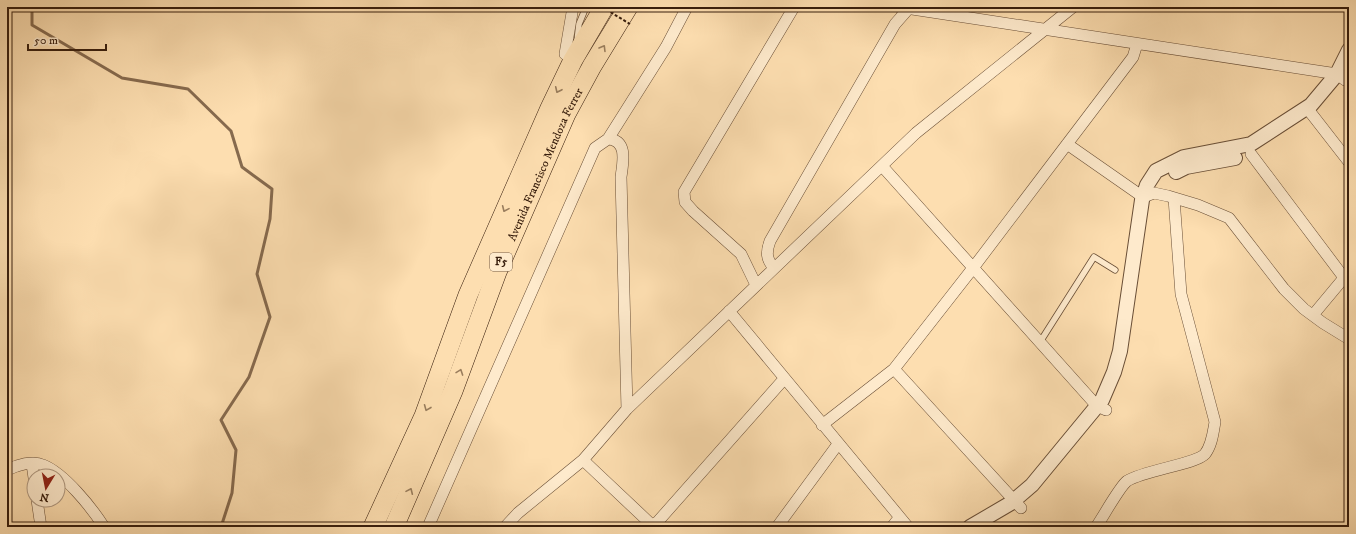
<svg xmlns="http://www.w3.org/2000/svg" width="1356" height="534" font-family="'IM FELL DW Pica',serif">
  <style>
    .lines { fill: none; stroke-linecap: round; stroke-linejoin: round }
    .stream { stroke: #866a4e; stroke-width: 3 }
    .service-casing { stroke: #694e36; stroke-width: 7 }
    .minor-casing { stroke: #694e36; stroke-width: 12 }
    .tertiary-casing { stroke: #694e36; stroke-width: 16 }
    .trunk-casing { stroke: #381e0d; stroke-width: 20 }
    .service { stroke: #feeacc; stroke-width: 5.5 }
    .minor { stroke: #feeacc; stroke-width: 11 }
    .tertiary { stroke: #feeacc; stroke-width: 14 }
    .trunk { stroke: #fddeb0; stroke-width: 19 }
    .path-bridge { stroke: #381e0d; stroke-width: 2; stroke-dasharray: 3 2; stroke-linecap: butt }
    .oneway { stroke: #9a7e5e }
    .labels { text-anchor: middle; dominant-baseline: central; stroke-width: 3; stroke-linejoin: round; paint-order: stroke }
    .shield { fill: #feeacc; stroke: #735b46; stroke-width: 1 }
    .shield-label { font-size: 11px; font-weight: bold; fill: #381e0d }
    .street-label { font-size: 12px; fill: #381e0d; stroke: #feeacc }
  </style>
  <rect width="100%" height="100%" fill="#fddeb0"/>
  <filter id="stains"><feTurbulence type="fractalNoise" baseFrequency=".005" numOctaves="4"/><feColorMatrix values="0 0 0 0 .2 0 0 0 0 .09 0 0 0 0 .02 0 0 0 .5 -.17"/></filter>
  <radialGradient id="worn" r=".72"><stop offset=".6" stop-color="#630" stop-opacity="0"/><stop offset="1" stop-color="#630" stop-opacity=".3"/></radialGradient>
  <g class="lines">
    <path class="stream" d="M32 7V25L122 78 188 89 231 131 242 167 272 189 270 219 257 274 270 317 249 377 221 420 236 450 232 493 221 527"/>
    <g class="service-casing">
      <path id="service" d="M577 41 579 24 586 7
        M1040 342 1094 257 1115 270"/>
    </g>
    <g class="minor-casing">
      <path id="minor" d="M899 7 1337 74 1345 80
        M573 60 565 54 573 7
        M1307 108 1349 162
        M608 139 666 47 687 7
        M1067 144 1143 197 1154 193 1168 196 1198 205 1229 218 1284 289 1304 309 1323 323 1349 339
        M1251 154 1345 279
        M882 166 1097 406 1106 410
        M774 268C766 259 766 252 770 241L895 24 910 7
        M756 285 741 254 693 211 685 202 684 192 794 7
        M729 311 908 527
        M1313 315 1348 273
        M894 369 1021 508
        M822 425 894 369 973 268 1133 57 1137 44
        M583 460 654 527
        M32 464 34 478
        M7 470C17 465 33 460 43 465 64 473 92 508 104 527
        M37 500 41 527
        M428 527 595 148 608 139C628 140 623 162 621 177L627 409
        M505 527 518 513 583 460 627 409 916 133 1073 7
        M653 527 784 379
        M777 527 838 444
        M892 527 899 518
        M1096 527C1103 517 1120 486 1127 481 1145 470 1196 464 1205 454 1212 445 1213 433 1215 422L1181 294 1174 198"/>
    </g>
    <g class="tertiary-casing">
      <path id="tertiary" d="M1176 172 1186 167 1235 158
        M970 527 1011 503 1032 485 1102 400 1114 372 1120 351 1142 200 1147 185 1156 171 1184 157 1251 144 1311 105 1337 74 1349 50"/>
    </g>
    <g class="trunk-casing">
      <g id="trunk">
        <path d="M373 527 424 416 468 295 550 108 573 60 604 7"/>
        <path id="s1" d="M394 527 453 391 497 272 566 114 592 66 628 7"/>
      </g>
    </g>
    <use href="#service" class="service"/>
    <use href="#minor" class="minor"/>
    <use href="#tertiary" class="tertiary"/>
    <use href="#trunk" class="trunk"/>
    <path class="path-bridge" d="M602 7 630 24"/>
  </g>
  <defs><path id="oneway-chevron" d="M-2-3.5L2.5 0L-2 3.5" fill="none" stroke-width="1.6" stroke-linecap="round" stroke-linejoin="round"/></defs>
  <g class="oneway">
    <use href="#oneway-chevron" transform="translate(603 48) rotate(-59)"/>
    <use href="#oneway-chevron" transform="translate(558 90) rotate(115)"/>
    <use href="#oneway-chevron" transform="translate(505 209) rotate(114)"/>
    <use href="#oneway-chevron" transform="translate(460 372) rotate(-70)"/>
    <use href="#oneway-chevron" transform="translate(427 408) rotate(112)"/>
    <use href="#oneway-chevron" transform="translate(410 491) rotate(-66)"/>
  </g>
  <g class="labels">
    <rect class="shield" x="490" y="253" width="22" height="18" rx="3"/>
    <g class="shield-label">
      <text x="501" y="262">F5</text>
    </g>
    <g class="street-label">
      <text stroke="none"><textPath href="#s1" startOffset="393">Avenida Francisco Mendoza Ferrer</textPath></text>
    </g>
  </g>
  <rect width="1356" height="534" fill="none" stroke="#fddeb0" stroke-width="24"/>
  <rect x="8" y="8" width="1340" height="518" fill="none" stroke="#381e0d" stroke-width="2"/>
  <rect x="12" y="12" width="1332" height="510" fill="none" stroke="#381e0d"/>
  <g transform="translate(46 488) rotate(190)"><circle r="19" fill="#feeacc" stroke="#af9880"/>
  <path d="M0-3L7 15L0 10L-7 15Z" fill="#8f2418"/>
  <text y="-6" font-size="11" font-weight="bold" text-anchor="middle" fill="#381e0d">N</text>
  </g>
  <path d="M28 44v6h78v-6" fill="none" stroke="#381e0d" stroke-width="2"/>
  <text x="34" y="44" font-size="12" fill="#381e0d" stroke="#feeacc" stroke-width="3" paint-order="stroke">50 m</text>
  <rect width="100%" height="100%" filter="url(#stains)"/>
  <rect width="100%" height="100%" fill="url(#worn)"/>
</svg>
